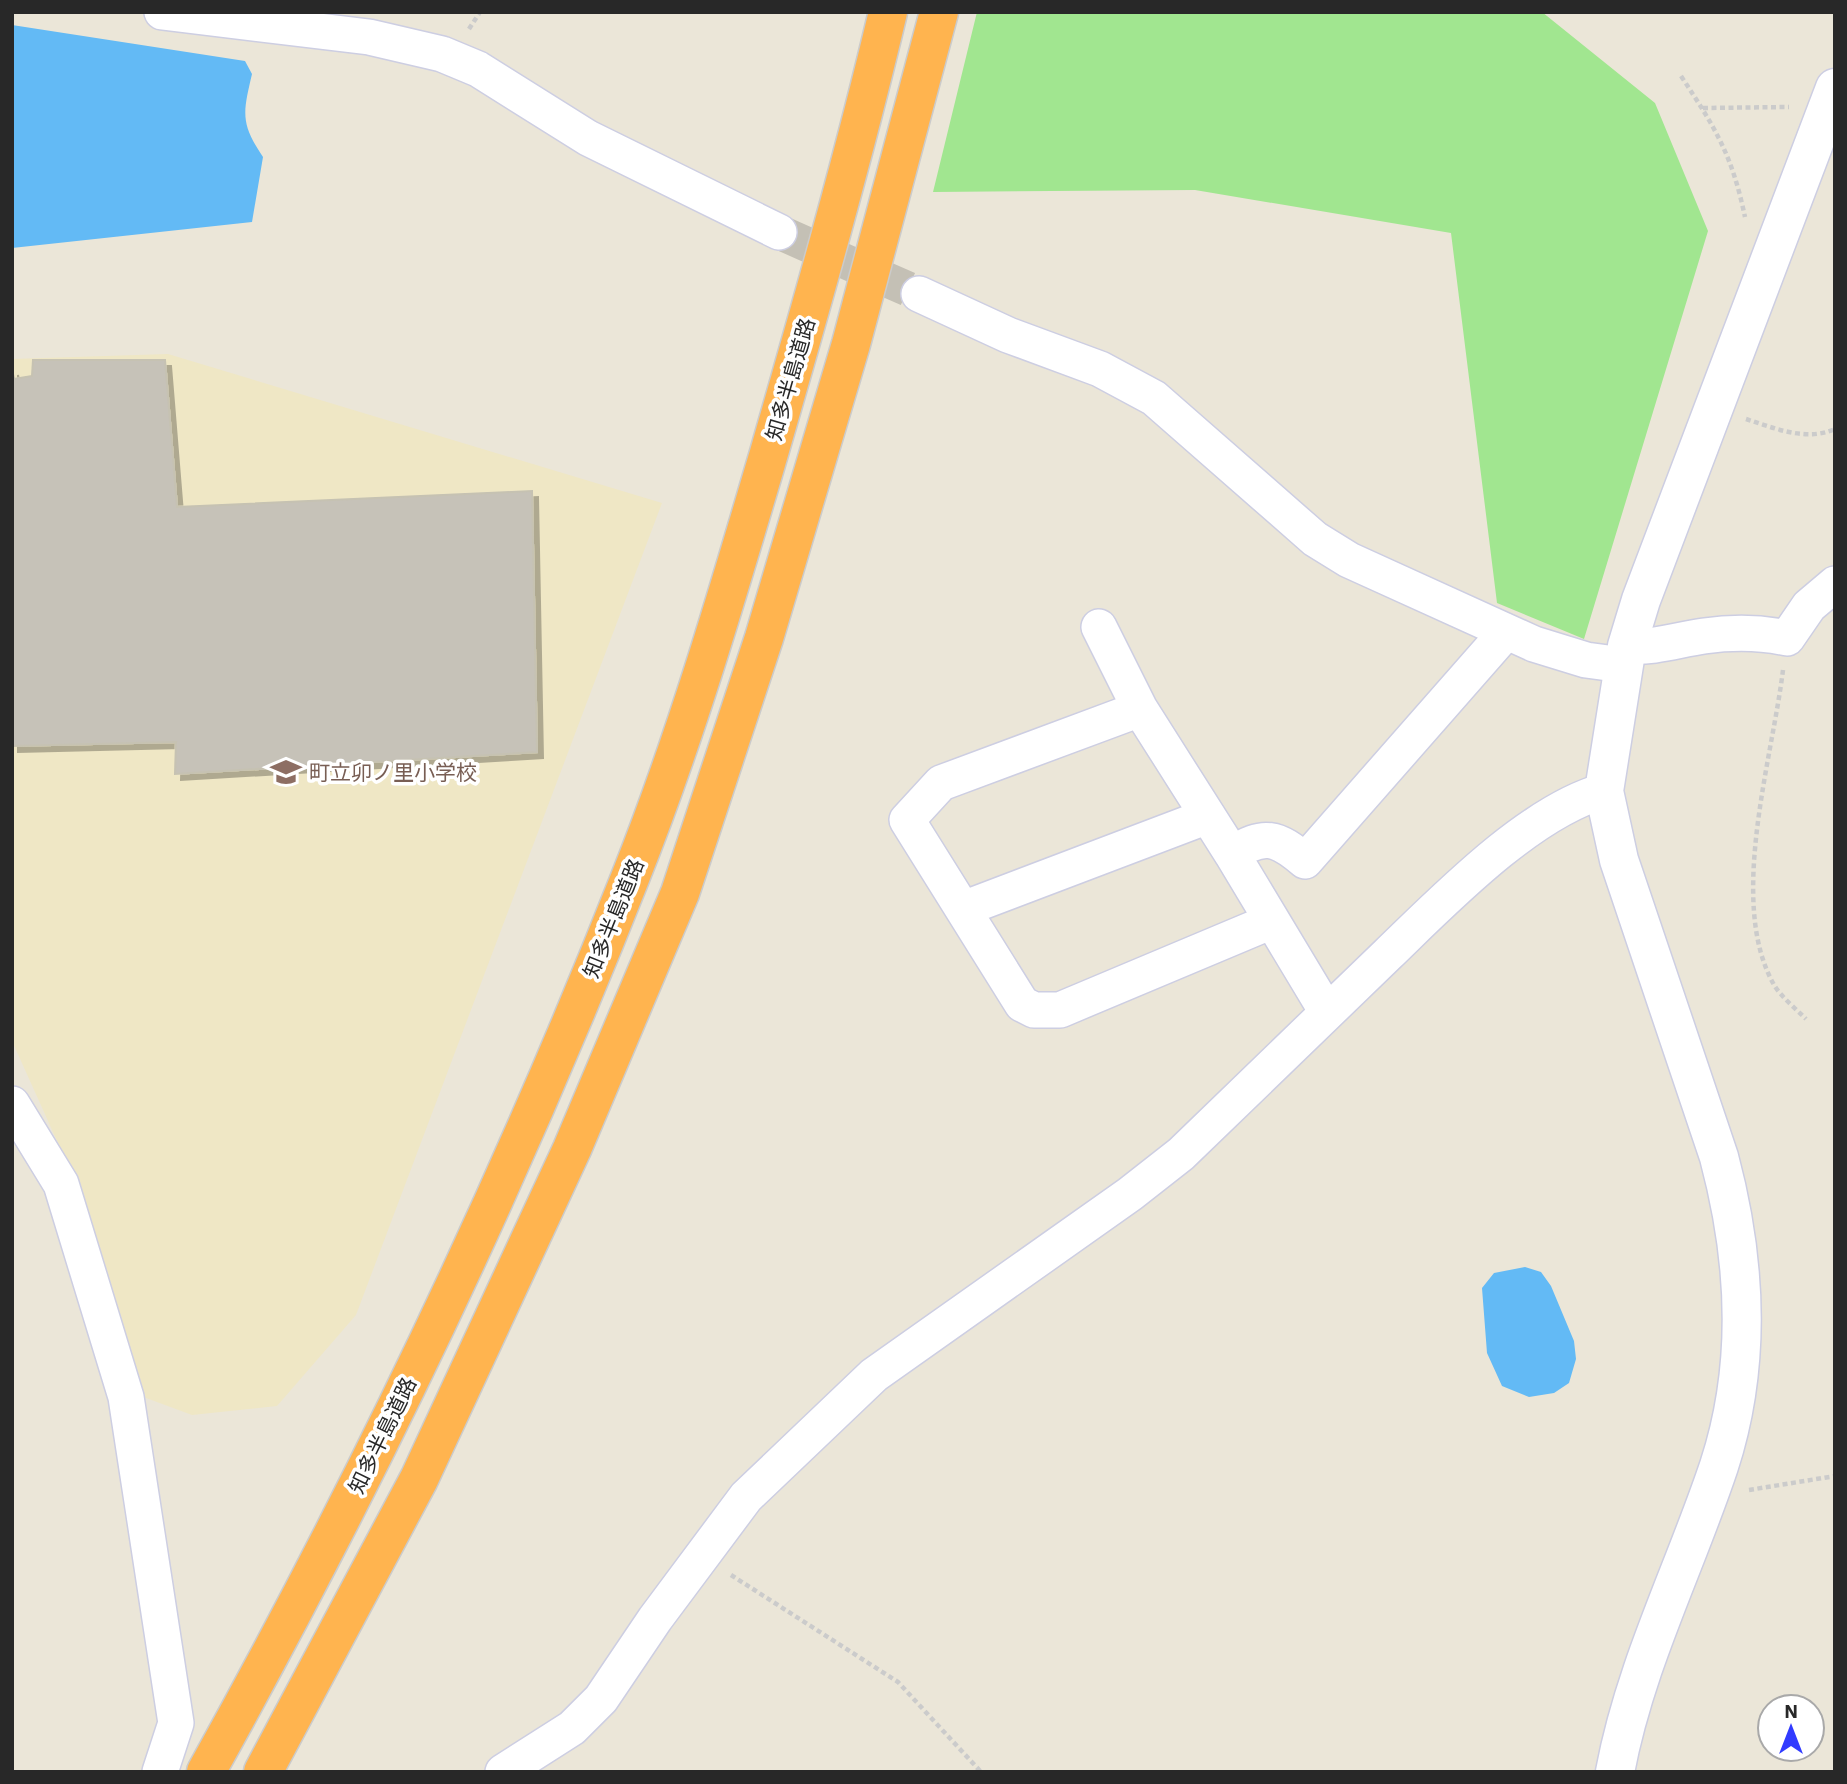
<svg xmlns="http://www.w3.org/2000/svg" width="1847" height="1784" font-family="'IBM Plex Sans','Noto Sans JP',sans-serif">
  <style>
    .education { fill: #efe7c5 }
    .green { fill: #a1e690 }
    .water { fill: #63baf5 }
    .building { fill: #c6c2b8; stroke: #c6c2b2; stroke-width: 2; filter: url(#shadow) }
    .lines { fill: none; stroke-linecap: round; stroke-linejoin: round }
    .street-tunnel { stroke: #c4c0b5; stroke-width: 35; stroke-dasharray: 35 18; stroke-linecap: butt }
    .street-casing { stroke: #cdcee2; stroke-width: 38 }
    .secondary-casing { stroke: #cdcee2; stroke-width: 41 }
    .highway-casing { stroke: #cbcbcb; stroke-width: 41 }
    .path { stroke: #cbcbcb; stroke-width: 4.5; stroke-dasharray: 5 3.5; stroke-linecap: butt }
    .street { stroke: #fff; stroke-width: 35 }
    .secondary { stroke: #fff; stroke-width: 38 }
    .highway { stroke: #ffb44f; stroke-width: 38 }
    .labels { text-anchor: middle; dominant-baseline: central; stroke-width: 7; stroke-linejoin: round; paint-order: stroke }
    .street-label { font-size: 21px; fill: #282828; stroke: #fff }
    .education-label { font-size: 21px; fill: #785e54; stroke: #fff; text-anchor: start }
  </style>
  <defs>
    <filter id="shadow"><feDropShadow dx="6" dy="6" stdDeviation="0" flood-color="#0004"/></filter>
  </defs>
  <rect width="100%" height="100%" fill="#ebe6d8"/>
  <path class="education" d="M168 354 662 503 356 1315 277 1406 192 1415 138 1395 80 1192 12 1041V359Z"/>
  <path class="green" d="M977 12H1542L1655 103 1708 231 1584 639 1497 603 1451 233 1195 190 933 192Z"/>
  <path class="water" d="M12 25 245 61 252 74C243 113 240 123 263 157L252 222 12 248Z
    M1525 1267 1541 1272 1551 1286 1574 1341 1576 1359 1569 1383 1554 1393 1529 1397 1502 1386 1487 1353 1482 1288 1494 1273Z"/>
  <path class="building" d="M33 360H165L177 507 532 491 537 752 175 774 176 742 12 746V369L14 379 32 376Z"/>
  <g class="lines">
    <path class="street-tunnel" d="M779 232 919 294"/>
    <g class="street-casing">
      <path id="street" d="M162 12 369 37 442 54 478 69 588 138 779 232
        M919 294 1008 335 1100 369 1154 398 1315 539 1349 560 1534 644 1586 660 1623 665
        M1099 627 1140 709
        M1627 646C1655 648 1677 640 1704 636 1733 632 1759 632 1787 638L1809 606 1835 584
        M1232 854 1140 709 941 783 907 820 1022 1004 1034 1010H1060L1272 921
        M963 909 1208 816
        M1327 1012 1232 854C1264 833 1277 837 1305 861L1506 632
        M12 1104 61 1184 126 1397 176 1723 160 1772
        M503 1772 572 1728 601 1699 655 1619 746 1497 874 1375 1130 1194 1181 1154C1250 1087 1319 1020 1388 954 1444 900 1530 811 1604 791"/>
    </g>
    <g class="secondary-casing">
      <path id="secondary" d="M1615 1772C1635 1665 1685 1568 1719 1466 1752 1365 1746 1258 1719 1157L1619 860 1604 791 1627 646 1641 600 1835 88"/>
    </g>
    <g class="highway-casing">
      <path id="highway" d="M206 1772C366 1484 509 1185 630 878 685 740 727 596 769 453 811 307 853 160 888 12
        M263 1772 419 1479 572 1149 680 893 764 638 851 344 939 12"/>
    </g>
    <path class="path" d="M469 29 480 12
      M1681 76C1716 129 1732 155 1745 217
      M1703 108 1789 107
      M1746 419C1774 428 1806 442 1835 429
      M1783 670C1772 760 1728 901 1773 983 1780 996 1795 1008 1806 1019
      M1749 1490 1835 1476
      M731 1575 898 1682 981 1772"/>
    <use href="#street" class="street"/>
    <use href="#secondary" class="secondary"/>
    <use href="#highway" class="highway"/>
  </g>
  <defs>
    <g id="school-bare" transform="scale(2.415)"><path d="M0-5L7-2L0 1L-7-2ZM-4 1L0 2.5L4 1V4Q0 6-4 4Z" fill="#8d6e63" stroke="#fff" stroke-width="2.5" paint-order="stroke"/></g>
  </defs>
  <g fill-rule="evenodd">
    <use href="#school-bare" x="286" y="772"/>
  </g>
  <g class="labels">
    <g class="street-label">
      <text transform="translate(790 379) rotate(-74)">知多半島道路</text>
      <text transform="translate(613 918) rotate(-68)">知多半島道路</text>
      <text transform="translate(382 1435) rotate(-64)">知多半島道路</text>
    </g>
    <g class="education-label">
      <text x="309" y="772">町立卯ノ里小学校</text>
    </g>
  </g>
  <rect width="1847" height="1784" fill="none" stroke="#282828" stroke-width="28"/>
  <g transform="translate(1791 1728)"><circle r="33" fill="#ffffff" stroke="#a9a9a9" stroke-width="2"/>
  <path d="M0-5L12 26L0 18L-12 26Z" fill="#313bff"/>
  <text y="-10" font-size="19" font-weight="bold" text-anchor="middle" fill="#282828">N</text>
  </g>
</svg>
